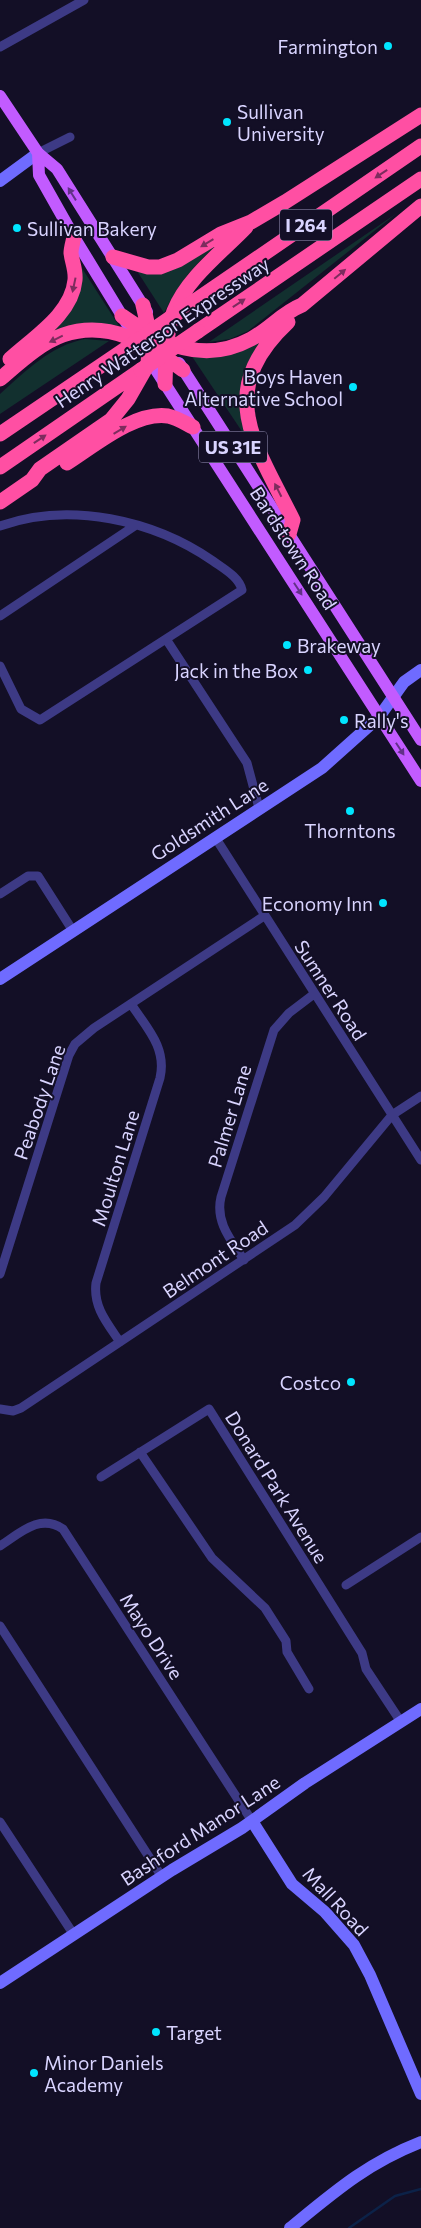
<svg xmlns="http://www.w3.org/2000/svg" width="421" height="2228" font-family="Commissioner,sans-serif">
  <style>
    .green { fill: #12302f }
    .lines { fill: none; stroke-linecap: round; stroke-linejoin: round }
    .stream { stroke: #0c2248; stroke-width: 2.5 }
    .street { stroke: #3d3a85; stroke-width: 9 }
    .secondary { stroke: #6f6bff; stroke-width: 12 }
    .primary { stroke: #c25bff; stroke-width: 12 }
    .highway { stroke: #ff4fa3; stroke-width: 15 }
    .highway-bridge { stroke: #ff4fa3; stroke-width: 15 }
    .oneway { fill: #7d2c5e }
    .oneway2 { fill: #623188 }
    .poi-dot { fill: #00e5ff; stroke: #130f26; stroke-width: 2 }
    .labels { text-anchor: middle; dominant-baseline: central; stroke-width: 4; stroke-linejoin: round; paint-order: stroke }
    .shield { fill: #130f26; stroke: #9e99be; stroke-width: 1 }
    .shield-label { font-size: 18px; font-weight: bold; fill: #d9d4ff }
    .poi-label { font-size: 19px; fill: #d9d4ff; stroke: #130f26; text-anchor: start }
    .street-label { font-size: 19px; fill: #d9d4ff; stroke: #130f26 }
  </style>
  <rect width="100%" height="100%" fill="#130f26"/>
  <path class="green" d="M397 213 248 331 230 339 209 342Z
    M224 239C197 261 179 282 164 313L137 271Z
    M80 265 119 326 93 323 44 337Z
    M266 336 252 360 251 445 191 355Z
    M85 339 109 341 0 414V394C27 370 50 346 85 339Z"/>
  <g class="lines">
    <path class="stream" d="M349 2228 395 2196 421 2189"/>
    <path class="street" d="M0 47 84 0
      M38 153 70 137
      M0 526C69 501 154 520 213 561 224 569 239 577 242 590L40 720 21 709 0 666
      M0 616 136 525
      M166 639 247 763 259 808
      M215 837 421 1160
      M0 894 28 876H38L73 931
      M244 1260C231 1240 215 1222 221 1197L274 1030 289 1013 314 994
      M0 1274 69 1055 75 1044 94 1028 264 916
      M120 1342C107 1323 93 1307 96 1283L160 1078C167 1048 147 1028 131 1004
      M0 1409 13 1411 21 1408 295 1225 324 1197 392 1115 421 1096
      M140 1452 212 1558 265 1608 286 1641 287 1652 309 1689
      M101 1477 209 1409 362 1653 366 1669 401 1722
      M0 1546C20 1533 40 1513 63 1529L252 1821
      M346 1585 421 1537
      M0 1626 162 1877
      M0 1822 74 1935"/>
    <path class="secondary" d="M0 181 38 153
      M0 979 322 768 379 717 404 682 421 670
      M252 1821 292 1884 325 1912 354 1945 370 1975 421 2094
      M0 1983 172 1870 242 1828 305 1783 421 1709
      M290 2228C334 2192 367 2163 421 2142"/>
    <path class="primary" d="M0 96 38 153 57 169 147 312
      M38 153 39 175 74 237 127 324
      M147 356 421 781
      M179 363 421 740"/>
    <path class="highway" d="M113 257 148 267H160L178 260 221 234 251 222 285 202 421 115
      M192 303 421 146
      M122 316C162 344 203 365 251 339 270 329 282 313 302 305L421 206
      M288 322C213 392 256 445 293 520L289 534
      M198 331 421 179
      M10 359C34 337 72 314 75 280 76 270 72 262 71 253 71 248 73 242 74 237
      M0 379C19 363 40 343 63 335 109 319 148 344 183 370
      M165 384C166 360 165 334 174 311 187 278 222 252 246 227
      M0 434 127 348
      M67 463C94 446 135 411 168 416 177 418 185 423 193 427
      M0 467 141 370
      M0 502 32 480 40 469 111 420 128 399 148 364 150 335 143 305"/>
    <path class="highway-bridge" d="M127 348 192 303
      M141 370 198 331"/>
  </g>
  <defs><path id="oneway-solid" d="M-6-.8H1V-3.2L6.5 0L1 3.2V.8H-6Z" transform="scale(1.25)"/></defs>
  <g class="oneway">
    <use href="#oneway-solid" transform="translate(381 174) rotate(146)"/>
    <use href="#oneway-solid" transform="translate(207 243) rotate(149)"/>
    <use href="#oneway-solid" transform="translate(340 274) rotate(-40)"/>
    <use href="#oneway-solid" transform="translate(74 285) rotate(102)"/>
    <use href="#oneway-solid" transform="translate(239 303) rotate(-34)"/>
    <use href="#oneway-solid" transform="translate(56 339) rotate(154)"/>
    <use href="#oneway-solid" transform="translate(120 430) rotate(-31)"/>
    <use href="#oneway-solid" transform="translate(40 439) rotate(-34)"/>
    <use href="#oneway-solid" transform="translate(278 490) rotate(-117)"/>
  </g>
  <g class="oneway2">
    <use href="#oneway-solid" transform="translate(72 194) rotate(-122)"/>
    <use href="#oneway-solid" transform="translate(298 589) rotate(57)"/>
    <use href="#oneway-solid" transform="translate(400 749) rotate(57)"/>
  </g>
  <g class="poi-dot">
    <circle cx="388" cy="46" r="5"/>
    <circle cx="227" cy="122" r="5"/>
    <circle cx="17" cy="228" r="5"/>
    <circle cx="353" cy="387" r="5"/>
    <circle cx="287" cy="645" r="5"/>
    <circle cx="308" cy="670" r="5"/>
    <circle cx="344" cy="720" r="5"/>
    <circle cx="350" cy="811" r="5"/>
    <circle cx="383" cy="903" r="5"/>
    <circle cx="351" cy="1382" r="5"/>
    <circle cx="156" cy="2032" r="5"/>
    <circle cx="34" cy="2073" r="5"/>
  </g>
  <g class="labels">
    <g class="shield">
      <rect x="280" y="209.5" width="52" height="31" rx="4"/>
      <rect x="199" y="431.5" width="68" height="31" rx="4"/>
    </g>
    <g class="shield-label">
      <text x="306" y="225">I 264</text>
      <text x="233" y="447">US 31E</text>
    </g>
    <g class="poi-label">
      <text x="378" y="46" text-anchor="end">Farmington</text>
      <text x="237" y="111">Sullivan<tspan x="237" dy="22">University</tspan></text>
      <text x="27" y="228">Sullivan Bakery</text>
      <text x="343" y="376" text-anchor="end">Boys Haven<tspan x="343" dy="22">Alternative School</tspan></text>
      <text x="297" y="645">Brakeway</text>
      <text x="298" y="670" text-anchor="end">Jack in the Box</text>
      <text x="354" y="720">Rally's</text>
      <text x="350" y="830" text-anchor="middle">Thorntons</text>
      <text x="373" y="903" text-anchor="end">Economy Inn</text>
      <text x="341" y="1382" text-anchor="end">Costco</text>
      <text x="166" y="2032">Target</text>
      <text x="44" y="2062">Minor Daniels<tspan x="44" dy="22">Academy</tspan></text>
    </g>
    <g class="street-label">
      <text transform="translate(162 332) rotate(-34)">Henry Watterson Expressway</text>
      <text transform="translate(294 548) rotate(57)">Bardstown Road</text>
      <text transform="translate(209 819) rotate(-33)">Goldsmith Lane</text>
      <text transform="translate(331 990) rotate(57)">Sumner Road</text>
      <text transform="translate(39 1102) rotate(-71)">Peabody Lane</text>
      <text transform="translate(229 1116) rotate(-73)">Palmer Lane</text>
      <text transform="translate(115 1168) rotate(-73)">Moulton Lane</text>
      <text transform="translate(215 1259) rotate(-34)">Belmont Road</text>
      <text transform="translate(277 1487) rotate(58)">Donard Park Avenue</text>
      <text transform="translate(152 1636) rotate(57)">Mayo Drive</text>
      <text transform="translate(200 1830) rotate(-33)">Bashford Manor Lane</text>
      <text transform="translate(336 1901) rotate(47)">Mall Road</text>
    </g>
  </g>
</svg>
